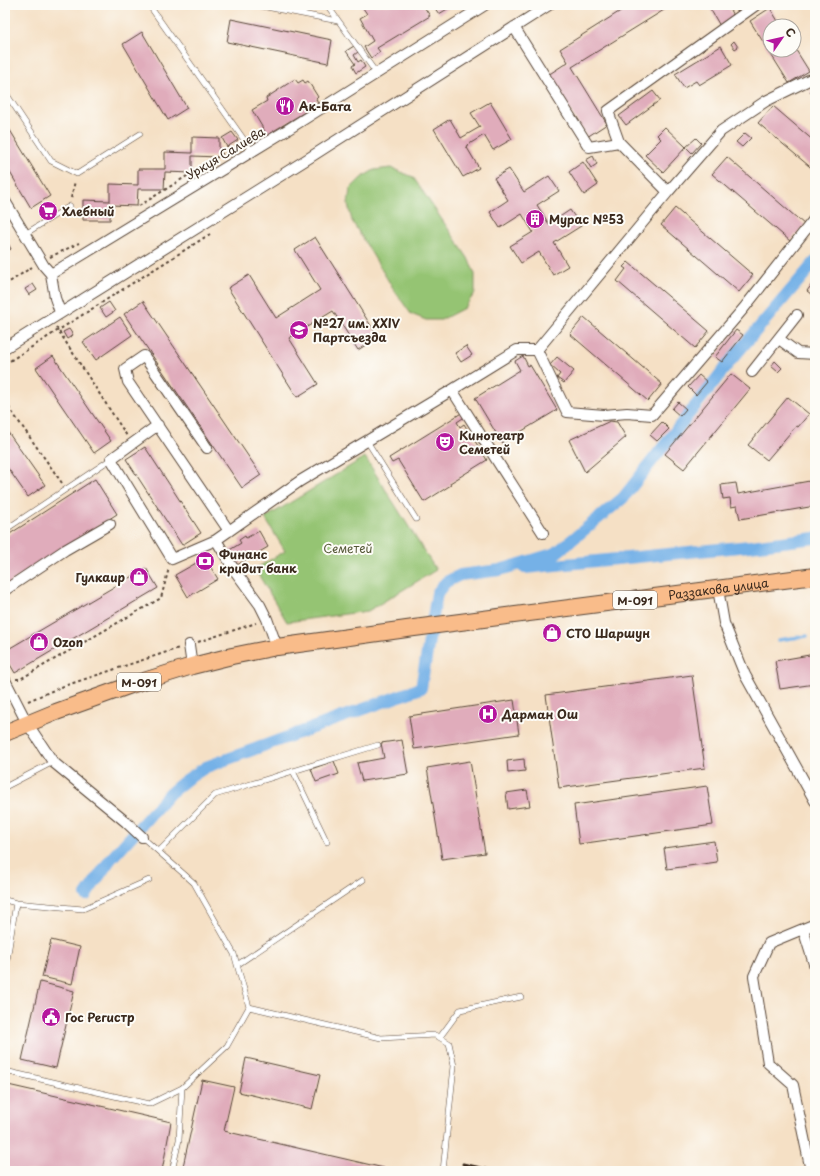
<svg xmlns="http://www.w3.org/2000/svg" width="820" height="1176" font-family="'Playpen Sans',sans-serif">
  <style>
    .green { fill: #95c473; stroke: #687748 }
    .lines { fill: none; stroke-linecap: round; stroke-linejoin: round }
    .stream { stroke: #74b1e7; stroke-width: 3.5 }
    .canal { stroke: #74b1e7; stroke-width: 12 }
    .building { fill: #e0acbb }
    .service-casing { stroke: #574537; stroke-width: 6 }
    .minor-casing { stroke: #574537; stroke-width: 12 }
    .primary-casing { stroke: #574537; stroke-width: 18 }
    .path { stroke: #574537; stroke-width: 2; stroke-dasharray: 3 3; stroke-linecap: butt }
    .service { stroke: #fff; stroke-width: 5 }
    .minor { stroke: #fff; stroke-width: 10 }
    .primary { stroke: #f9bc8a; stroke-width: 16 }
    .rail { stroke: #3b2a1e; stroke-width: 3 }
    .labels { text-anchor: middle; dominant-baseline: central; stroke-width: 4; stroke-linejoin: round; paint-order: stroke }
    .shield { fill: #fdfcf7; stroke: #75695f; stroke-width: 1 }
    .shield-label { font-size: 11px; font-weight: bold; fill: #3b2a1e }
    .poi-label { font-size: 12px; font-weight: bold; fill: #3b2a1e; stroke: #fdfcf7; text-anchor: start }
    .street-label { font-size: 12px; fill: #3b2a1e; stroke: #fdfcf7 }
    .park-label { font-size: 12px; fill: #565838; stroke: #fdfcf7 }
  </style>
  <rect width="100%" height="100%" fill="#fdfcf7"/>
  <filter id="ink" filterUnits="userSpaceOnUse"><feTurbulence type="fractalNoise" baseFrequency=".025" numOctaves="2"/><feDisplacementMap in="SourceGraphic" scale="8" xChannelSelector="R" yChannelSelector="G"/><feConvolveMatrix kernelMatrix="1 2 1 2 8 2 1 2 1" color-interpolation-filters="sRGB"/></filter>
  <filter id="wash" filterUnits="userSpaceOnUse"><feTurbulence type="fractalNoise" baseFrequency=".012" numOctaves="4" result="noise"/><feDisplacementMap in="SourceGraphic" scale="16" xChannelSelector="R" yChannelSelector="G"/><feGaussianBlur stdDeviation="0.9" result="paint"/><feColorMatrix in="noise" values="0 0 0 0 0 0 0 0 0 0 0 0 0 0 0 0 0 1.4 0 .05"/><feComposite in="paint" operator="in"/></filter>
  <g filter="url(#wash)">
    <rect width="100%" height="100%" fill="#f5e0c5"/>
    <path class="green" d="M391 168 413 177 468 258 475 274V293L464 308 441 320H426L411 314 394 290 352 221 348 204 350 189 361 178 374 170Z
      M365 457 436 570 368 611 287 622 255 569 285 551 265 518Z"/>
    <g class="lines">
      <path class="stream" d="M778 640 807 636"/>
      <path class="canal" d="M525 568 750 546 815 538
        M86 895 110 860 170 793 186 780 206 767 421 688 437 593 446 582 460 575 500 570 556 553 623 498 732 359 815 262"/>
    </g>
    <g id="blocks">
      <path class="building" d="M361 5H423L430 16 377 48 380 52 371 58 364 47 373 41 360 18 367 14Z
        M438 5H448L449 8 439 14 434 7Z
        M630 5H672L572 67 607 124 587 137 548 75 568 62 560 49Z
        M708 5H727L734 17 720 26Z
        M770 8 781 26H770V50H794V47L809 71 789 83 750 21Z
        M231 19 332 40 328 63 227 42Z
        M142 32 187 108 168 120 123 44Z
        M734 41 738 47 735 49 731 44Z
        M354 46 358 52 354 55 358 62 361 60 365 67 356 73 352 66 355 64 346 51Z
        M721 46 732 65 699 85 696 81 684 88 675 74Z
        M295 79 298 83 303 80 305 83 308 81 318 97 316 99 318 104 267 135 252 110 267 101 266 98Z
        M815 88V97H814L810 91Z
        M653 91 660 100 626 125 619 116Z
        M490 102 512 139 493 150 484 135 466 146 479 168 463 177 434 129 450 119 461 138 480 127 471 113Z
        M773 106 815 142V171L758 123Z
        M5 122 50 196 31 208 5 164Z
        M665 127 686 147 663 172 645 155 661 139 657 135Z
        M232 132 238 140 227 147 222 138Z
        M745 133 751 138 742 147 736 142Z
        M192 137 219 138V157L192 156V173L165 172 164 189H138L137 206 110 205V220H83V200L110 201V184L138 185V169H165V152L192 153Z
        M696 138 701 143 692 153 686 147Z
        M593 156 597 164 591 168 586 160Z
        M727 157 805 225 790 241 712 174Z
        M583 162 598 185 584 195 569 172Z
        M509 169 524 192 549 176 559 191 537 205 549 224 570 210 581 226 554 243 568 266 553 275 539 252 521 263 510 246 533 232 522 214 500 228 490 212 508 200 494 178Z
        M675 208 753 275 739 292 661 225Z
        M315 237 378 337 358 350 333 311 289 338 318 384 297 397 228 288 249 275 276 318 320 290 295 250Z
        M5 238 11 249 5 253Z
        M628 262 709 331 695 348 617 281 626 269 623 267Z
        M815 280V297L807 291Z
        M33 284 37 290 29 295 25 289Z
        M143 301 261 475 242 488 124 314Z
        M109 302 115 311 106 317 100 308Z
        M120 317 132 335 96 360 83 342Z
        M584 317 662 384 648 401 570 334Z
        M69 329 73 335 67 339 63 332Z
        M736 330 743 335 722 362 715 357Z
        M466 346 472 355 461 362 455 353Z
        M53 356 111 441 94 453 36 368Z
        M523 356 528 366 530 365 557 410 502 443 475 398 520 370 515 361Z
        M557 357 574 371 564 383 557 378 560 374 550 365Z
        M775 361 782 368 778 372 771 366Z
        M731 374 750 389 684 469 665 454Z
        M699 375 707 382 696 395 688 387Z
        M788 397 809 414 798 427 796 426 767 460 748 445Z
        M678 402 686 409 680 416 672 409Z
        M463 412 466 416 457 422 460 427 464 424 487 460 450 483 451 485 424 502 398 460 392 463 389 458Z
        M610 421 617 422 626 437 585 472 569 440Z
        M662 422 669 429 657 441 650 435Z
        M5 428 45 485 28 497 5 464Z
        M145 447 201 533 182 545 126 459Z
        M95 479 117 514 5 586V537Z
        M815 480V506L740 519 737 506 731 507 730 498 723 499 721 485 736 483 738 494Z
        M259 531 268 547 237 565 228 551 241 543 239 540 245 536 246 538Z
        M205 558 218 579 188 597 175 575Z
        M146 568 158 588 15 673 5 656V651Z
        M815 654V684L780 689 775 661Z
        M692 675 705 768 559 788 546 695Z
        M514 700 519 734 414 749 409 716Z
        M402 740 408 774 362 781 357 763 384 758 381 743Z
        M524 759 525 771 508 773 507 761Z
        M334 761 339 774 316 782 311 769Z
        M470 761 485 853 442 859 427 768Z
        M707 786 713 825 579 844 574 805Z
        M527 790 530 806 508 809 506 793Z
        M714 841 717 862 667 869 664 848Z
        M51 940 80 947 72 984 42 977Z
        M40 982 74 991 56 1068 22 1060Z
        M246 1058 320 1075 312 1109 239 1092Z
        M202 1080 234 1087 224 1131 397 1171H182Z
        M8 1085 171 1122 162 1171H5V1100Z"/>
    </g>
  </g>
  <g filter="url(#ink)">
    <use href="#blocks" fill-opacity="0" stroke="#574537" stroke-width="1"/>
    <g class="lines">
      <g class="service-casing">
        <path id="service" d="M149 5 252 151
          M256 5 338 21
          M327 5 377 74
          M5 92 51 161 77 174 140 134
          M25 234 70 206
          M367 441 416 519
          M5 530 111 459
          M293 771 327 842
          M5 787 53 762
          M159 851 215 795 378 745
          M5 900 16 903 83 909 149 880
          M237 965 363 880
          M5 973 16 903
          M249 1007 381 1038 435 1035 449 1043 454 1066 443 1171
          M440 1037 460 1010 521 997
          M5 1071 149 1104 182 1088 227 1046 249 1007 234 954 194 883 142 837
          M172 1171 179 1140 182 1088"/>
      </g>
      <g class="minor-casing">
        <path id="minor" d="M514 27 589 147 619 142 668 192
          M815 77 766 101 721 131 668 192 537 350 567 412 604 415 627 413 652 415 744 308 815 218
          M619 142 608 111 756 5
          M5 201 44 266 51 274
          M51 274 287 130 485 5
          M51 274 55 298 60 312
          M779 339 798 353 815 354
          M5 348 309 158 549 5
          M752 372 797 315
          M452 390 543 533
          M158 425 111 459 172 559 216 540 300 481 452 390 517 350H537
          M207 448 144 356 125 369 128 382 229 531
          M216 540 235 571 260 605 267 619 277 647
          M718 589 724 623 745 675 815 801
          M5 590 65 550 110 524
          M189 645 192 666
          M5 680 27 723 53 762 126 822 142 837
          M803 929 815 967
          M811 1171 793 1085 768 1063 754 976 769 943 815 924"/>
      </g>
      <g class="primary-casing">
        <g id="primary">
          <path id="s1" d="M5 733 56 712 131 685 192 666 232 656 277 647 414 628 815 576"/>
        </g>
      </g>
      <path class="path" d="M71 198 75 181
        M139 206 238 144
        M50 257 79 243
        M5 285 32 267
        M56 327 127 436
        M5 364 210 234
        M5 402 62 483
        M198 642 256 623
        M16 679H20L161 598 169 568
        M28 701 61 687 179 648"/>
      <use href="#service" class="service"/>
      <use href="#minor" class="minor"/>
      <use href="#primary" class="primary"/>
      <path class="rail" d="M463 1164 494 1171"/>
    </g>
  </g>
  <defs>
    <g id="restaurant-disc" transform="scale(1)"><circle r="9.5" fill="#b5179e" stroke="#fdfcf7"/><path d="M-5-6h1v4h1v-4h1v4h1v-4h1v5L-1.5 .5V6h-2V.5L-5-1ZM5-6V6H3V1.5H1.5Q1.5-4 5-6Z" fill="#fff"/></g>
    <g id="supermarket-disc" transform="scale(1)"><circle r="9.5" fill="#b5179e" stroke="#fdfcf7"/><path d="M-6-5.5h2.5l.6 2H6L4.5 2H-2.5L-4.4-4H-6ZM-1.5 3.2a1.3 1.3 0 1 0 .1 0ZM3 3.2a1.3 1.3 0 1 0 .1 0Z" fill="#fff"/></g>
    <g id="building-disc" transform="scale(1)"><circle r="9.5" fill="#b5179e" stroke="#fdfcf7"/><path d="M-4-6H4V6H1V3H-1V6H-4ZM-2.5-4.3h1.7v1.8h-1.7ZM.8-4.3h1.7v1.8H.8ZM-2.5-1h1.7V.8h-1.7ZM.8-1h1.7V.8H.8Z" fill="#fff"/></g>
    <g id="school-disc" transform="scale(1)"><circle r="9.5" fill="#b5179e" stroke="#fdfcf7"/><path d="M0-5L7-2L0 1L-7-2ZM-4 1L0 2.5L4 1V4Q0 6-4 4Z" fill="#fff"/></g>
    <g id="theatre-disc" transform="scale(1)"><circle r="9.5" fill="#b5179e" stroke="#fdfcf7"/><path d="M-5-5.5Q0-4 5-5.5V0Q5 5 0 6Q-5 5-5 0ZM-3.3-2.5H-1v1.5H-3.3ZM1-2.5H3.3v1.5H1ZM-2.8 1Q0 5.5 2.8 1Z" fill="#fff"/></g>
    <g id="bank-disc" transform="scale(1)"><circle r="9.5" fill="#b5179e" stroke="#fdfcf7"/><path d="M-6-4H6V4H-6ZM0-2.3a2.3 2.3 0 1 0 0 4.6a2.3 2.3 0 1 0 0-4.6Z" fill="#fff"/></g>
    <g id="shop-disc" transform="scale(1)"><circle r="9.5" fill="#b5179e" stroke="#fdfcf7"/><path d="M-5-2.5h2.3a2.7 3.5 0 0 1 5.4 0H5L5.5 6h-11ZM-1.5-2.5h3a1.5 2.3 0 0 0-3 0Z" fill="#fff"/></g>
    <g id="hospital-disc" transform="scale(1)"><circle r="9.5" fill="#b5179e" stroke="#fdfcf7"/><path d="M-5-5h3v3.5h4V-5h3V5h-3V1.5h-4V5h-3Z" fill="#fff"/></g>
    <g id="civic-disc" transform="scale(1)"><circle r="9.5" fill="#b5179e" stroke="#fdfcf7"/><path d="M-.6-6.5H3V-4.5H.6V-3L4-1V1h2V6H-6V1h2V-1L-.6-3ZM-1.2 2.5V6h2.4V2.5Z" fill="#fff"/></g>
  </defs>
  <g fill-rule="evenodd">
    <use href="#restaurant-disc" x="285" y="106"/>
    <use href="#supermarket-disc" x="48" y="211"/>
    <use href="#building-disc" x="535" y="219"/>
    <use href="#school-disc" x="299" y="330"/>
    <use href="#theatre-disc" x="445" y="442"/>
    <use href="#bank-disc" x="205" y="561"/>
    <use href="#shop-disc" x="139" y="577"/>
    <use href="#shop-disc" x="552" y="633"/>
    <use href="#shop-disc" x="39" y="642"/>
    <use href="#hospital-disc" x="488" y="714"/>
    <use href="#civic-disc" x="51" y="1017"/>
  </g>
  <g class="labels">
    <g class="shield">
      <rect x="613" y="591" width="44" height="18" rx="3"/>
      <rect x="117" y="673" width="44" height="18" rx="3"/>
    </g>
    <g class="shield-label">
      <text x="635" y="600">М-091</text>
      <text x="139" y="682">М-091</text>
    </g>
    <g class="poi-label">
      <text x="299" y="106">Ак-Бата</text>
      <text x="62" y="211">Хлебный</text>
      <text x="549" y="219">Мурас №53</text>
      <text x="313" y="323">№27 им. XXIV<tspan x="313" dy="14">Партсъезда</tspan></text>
      <text x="459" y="435">Кинотеатр<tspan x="459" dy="14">Семетей</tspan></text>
      <text x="219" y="554">Финанс<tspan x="219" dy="14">кридит банк</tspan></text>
      <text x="125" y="577" text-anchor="end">Гулкаир</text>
      <text x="566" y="633">СТО Шаршун</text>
      <text x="53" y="642">Ozon</text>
      <text x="502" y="714">Дарман Ош</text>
      <text x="65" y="1017">Гос Регистр</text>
    </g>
    <g class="street-label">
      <text transform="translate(225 153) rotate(-31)">Уркуя Салиева</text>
      <text stroke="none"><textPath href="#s1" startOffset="731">Раззакова улица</textPath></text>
    </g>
    <g class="park-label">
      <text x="348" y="548">Семетей</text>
    </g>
  </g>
  <rect width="820" height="1176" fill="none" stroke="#fdfcf7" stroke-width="20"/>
  <g transform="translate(782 38) rotate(56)"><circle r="19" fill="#fdfcf7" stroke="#afa8a0"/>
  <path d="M0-3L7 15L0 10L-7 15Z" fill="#b5179e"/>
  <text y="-6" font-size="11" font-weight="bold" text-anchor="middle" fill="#3b2a1e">С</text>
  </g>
</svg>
